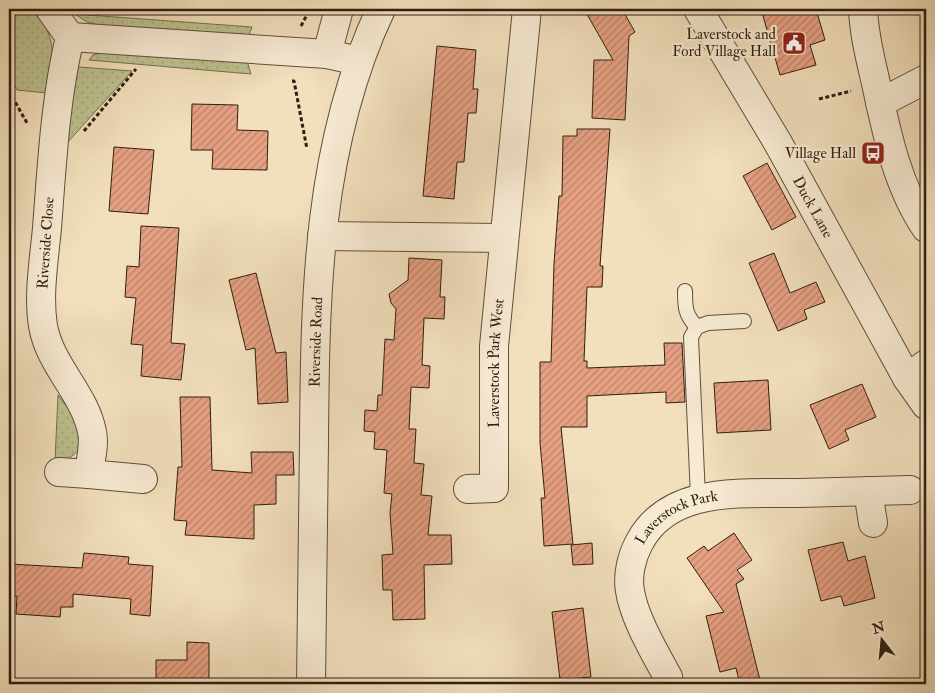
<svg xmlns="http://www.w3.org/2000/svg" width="935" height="693" font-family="'IM FELL Double Pica',serif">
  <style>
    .grass { fill: url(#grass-dots); stroke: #757050 }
    .building { fill: url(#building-hatch); stroke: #2e1f11 }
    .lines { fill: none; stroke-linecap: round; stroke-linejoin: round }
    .service-casing { stroke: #5f4f3c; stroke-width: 16 }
    .minor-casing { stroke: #5f4f3c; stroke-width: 30 }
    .tertiary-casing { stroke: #5f4f3c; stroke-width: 30 }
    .path { stroke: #2e1f11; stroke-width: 3; stroke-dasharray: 4 2.5; stroke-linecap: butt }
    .service { stroke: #f7ead3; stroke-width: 14 }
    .minor { stroke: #f7ead3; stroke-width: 28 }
    .tertiary { stroke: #f7ead3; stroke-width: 28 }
    .labels { text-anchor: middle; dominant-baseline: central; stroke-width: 4.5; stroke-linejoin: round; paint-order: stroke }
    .poi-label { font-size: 15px; fill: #2e1f11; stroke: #f7ead3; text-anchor: end }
    .street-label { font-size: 15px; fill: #2e1f11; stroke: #f7ead3 }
  </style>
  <defs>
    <pattern id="grass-dots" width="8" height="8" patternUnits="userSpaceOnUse" patternTransform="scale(1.25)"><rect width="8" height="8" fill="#bcc18f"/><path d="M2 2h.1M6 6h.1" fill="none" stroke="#a2a57a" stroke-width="1.8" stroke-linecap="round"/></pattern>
    <pattern id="building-hatch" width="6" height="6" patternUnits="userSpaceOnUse" patternTransform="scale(1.25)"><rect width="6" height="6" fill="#e6a082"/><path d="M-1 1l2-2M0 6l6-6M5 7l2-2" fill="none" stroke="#bb8269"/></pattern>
  </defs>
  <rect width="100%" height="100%" fill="#f2dfbc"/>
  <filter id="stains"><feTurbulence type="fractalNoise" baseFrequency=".004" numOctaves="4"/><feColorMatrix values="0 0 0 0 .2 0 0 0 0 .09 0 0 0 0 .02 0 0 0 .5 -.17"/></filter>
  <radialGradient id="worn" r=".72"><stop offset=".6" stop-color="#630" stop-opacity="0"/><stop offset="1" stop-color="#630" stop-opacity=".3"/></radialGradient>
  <path class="grass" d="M9 9H36C58 46 53 52 47 93L17 90 9 77Z
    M75 14 252 27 248 38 105 27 87 22Z
    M111 51 247 61 251 74 89 60 93 55Z
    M79 67 132 71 67 143 71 77Z
    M58 395 77 420 80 448C73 457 66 461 55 461Z"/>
  <path class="building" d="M584 9H622L635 32 629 36 625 120 592 118 594 60H613Z
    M761 9H816L825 40 810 45 816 65 780 75Z
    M437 46 476 50 473 89H478L476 113H468L464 162H457L454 199 423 196Z
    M192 104 238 105 237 130 268 131 267 170 212 169 213 150H191Z
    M577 129H610L600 266H603L602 287H587L584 361H587V368L665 365 664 343H682L685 402 666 403V392L587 396V427H561L573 544 544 546 541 498H545L540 443V362H551L554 264 559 196H562L563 136H577Z
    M114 147 154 150 148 214 109 211Z
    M767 163 796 217 772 230 743 176Z
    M141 226 179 228 171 343 185 344 181 380 141 376 143 345 131 344 136 298 125 297 127 266 139 267Z
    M774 253 790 293 816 282 825 302 804 310 807 319 778 331 749 263Z
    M409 258 442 260 440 297H445L444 319 424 318 422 365 430 366 429 388 411 387 409 429H416L414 463 424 464 421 495 432 496 428 535H451L452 564 424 565 425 619 393 620 392 590H383L382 555 393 554 390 513 392 494 384 493 387 450 374 449 375 432 364 431 365 410 377 411 378 395H382L385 339 394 340 396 309 391 303 389 294 408 280Z
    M256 273 276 353 286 352 288 402 258 404 255 348 246 350 229 280Z
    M768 380 771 430 717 433 714 383Z
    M862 384 876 417 845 430 849 440 829 449 810 405Z
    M180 397H210L212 470 252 473 251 452H293L294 475H276V504L254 505V539L185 535 187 521 174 520 178 467H182Z
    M734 533 752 560 737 570 744 579 736 584 761 684H740L736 668 720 672 706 616 724 612 687 558 704 546 708 551Z
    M843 542 848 561 865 556 875 598 844 606 841 596 821 601 808 550Z
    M592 543 593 564 573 565 571 545Z
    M84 553 129 557 128 564 153 566 150 616 130 614 131 599 73 594V607H61L60 617 16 614 17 596H9V564L82 568Z
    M583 608 591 677 560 680 552 612Z
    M187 642 209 643V684H156V660H187Z"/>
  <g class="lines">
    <g class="service-casing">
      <path id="service" d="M685 291C685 307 685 315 697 327
        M698 498 691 337 697 327 708 323 744 321"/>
    </g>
    <g class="minor-casing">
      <g id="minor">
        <path d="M50 9 70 37C55 100 52 164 47 228 44 260 38 295 43 326 50 366 85 394 92 432 95 445 90 461 89 474L143 479"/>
        <path id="s1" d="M698 9 778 143 907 378 926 405"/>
        <path d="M863 9C864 36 871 61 877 88 887 135 898 187 926 228"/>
        <path d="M70 37 327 54 359 61"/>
        <path d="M327 54 339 9"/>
        <path d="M880 103 926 79"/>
        <path d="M322 236 503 238"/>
        <path d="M907 378 926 364"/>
        <path d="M59 472 89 474"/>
        <path id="s2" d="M468 489 494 488V346L527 9"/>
        <path d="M868 491 873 523"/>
        <path id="s3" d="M669 684 668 677C655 653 634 618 630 591 627 575 632 556 639 543 669 485 744 494 800 493 836 492 873 491 910 490"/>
      </g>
    </g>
    <g class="tertiary-casing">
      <g id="tertiary">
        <path id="s4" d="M311 684C312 604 313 523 314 442 315 294 317 145 381 9"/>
      </g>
    </g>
    <path class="path" d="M301 26 309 11
      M292 81H294L307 149
      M9 91 27 123
      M819 99 851 91
      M84 131 136 69"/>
    <use href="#service" class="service"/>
    <use href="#minor" class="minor"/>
    <use href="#tertiary" class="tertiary"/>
  </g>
  <defs>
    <g id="civic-square" transform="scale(1.25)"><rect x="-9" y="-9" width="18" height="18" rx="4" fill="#8f2418" stroke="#f7ead3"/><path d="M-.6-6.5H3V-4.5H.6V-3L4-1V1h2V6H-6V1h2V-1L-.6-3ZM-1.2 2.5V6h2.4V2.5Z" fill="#fff"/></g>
    <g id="bus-square" transform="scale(1.25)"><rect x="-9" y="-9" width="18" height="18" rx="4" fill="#8f2418" stroke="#f7ead3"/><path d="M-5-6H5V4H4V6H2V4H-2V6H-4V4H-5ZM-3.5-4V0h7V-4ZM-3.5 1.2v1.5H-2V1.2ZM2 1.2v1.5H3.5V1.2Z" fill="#fff"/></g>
  </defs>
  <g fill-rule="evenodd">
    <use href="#civic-square" x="794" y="43"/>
    <use href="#bus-square" x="873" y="153"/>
  </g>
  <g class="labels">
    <g class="poi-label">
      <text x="776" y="34">Laverstock and<tspan x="776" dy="17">Ford Village Hall</tspan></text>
      <text x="856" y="153">Village Hall</text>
    </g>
    <g class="street-label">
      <text stroke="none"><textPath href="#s1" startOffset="229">Duck Lane</textPath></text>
      <text transform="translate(46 243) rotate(-86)">Riverside Close</text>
      <text stroke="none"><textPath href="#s4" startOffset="342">Riverside Road</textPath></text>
      <text stroke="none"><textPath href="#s2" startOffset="151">Laverstock Park West</textPath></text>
      <text stroke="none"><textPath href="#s3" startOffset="199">Laverstock Park</textPath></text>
    </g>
  </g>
  <rect width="935" height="693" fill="none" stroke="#f2dfbc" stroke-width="30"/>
  <rect x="10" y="10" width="915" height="673" fill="none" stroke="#2e1f11" stroke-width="2.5"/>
  <rect x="15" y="15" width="905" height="663" fill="none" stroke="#2e1f11"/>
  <g transform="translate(882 640) rotate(344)" stroke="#f7ead3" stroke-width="4" paint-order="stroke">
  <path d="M0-4L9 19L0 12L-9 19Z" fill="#2e1f11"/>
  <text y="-8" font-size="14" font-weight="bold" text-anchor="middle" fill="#2e1f11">N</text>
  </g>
  <rect width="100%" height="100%" filter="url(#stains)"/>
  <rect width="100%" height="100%" fill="url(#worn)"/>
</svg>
